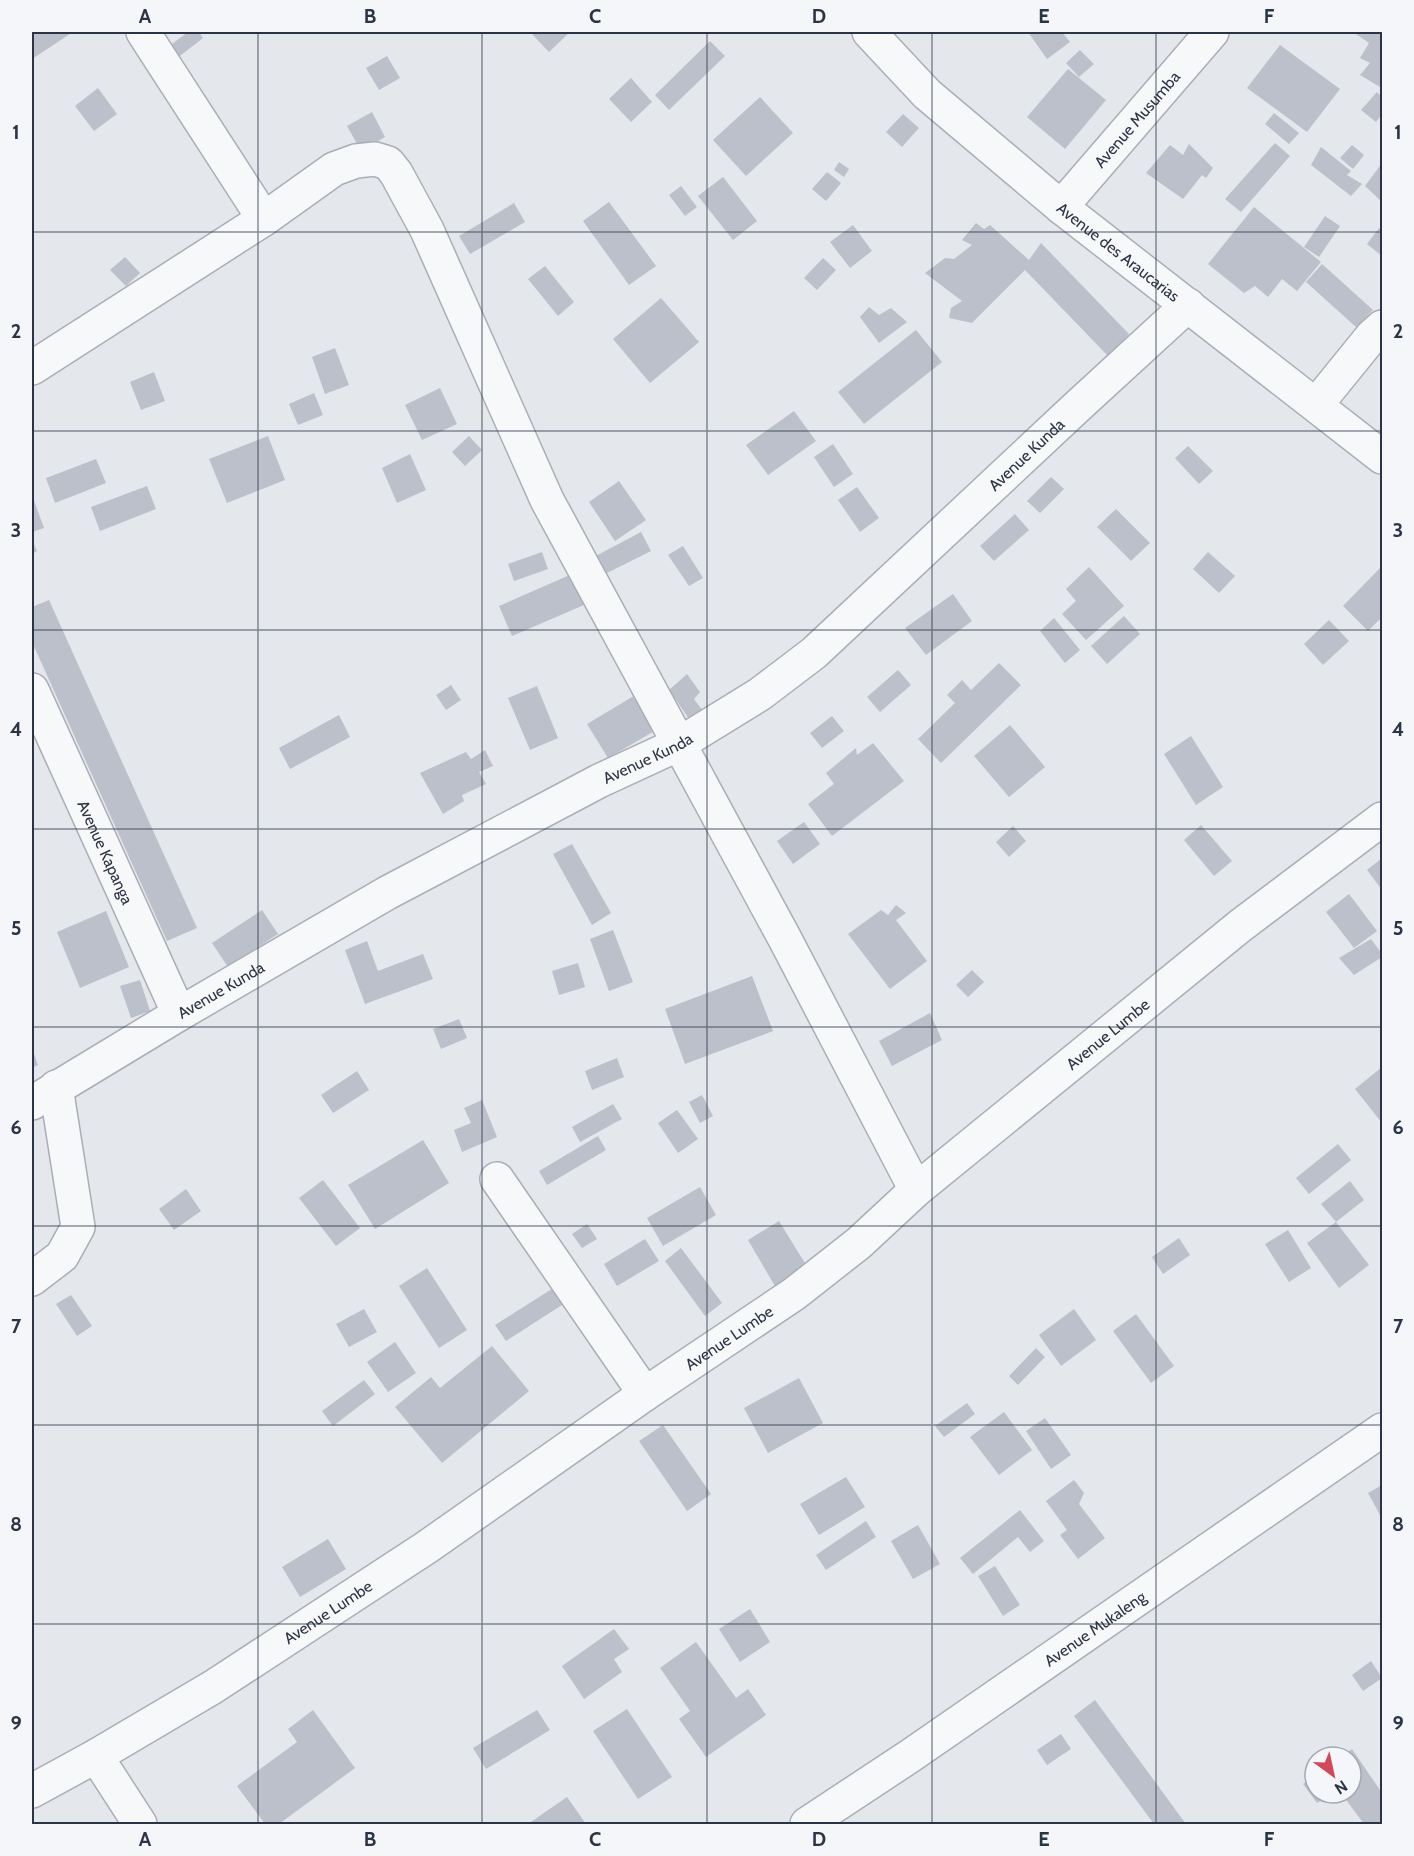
<svg xmlns="http://www.w3.org/2000/svg" width="1414" height="1856" font-family="Cabin,sans-serif">
  <style>
    .building { fill: #bbc0ca }
    .lines { fill: none; stroke-linecap: round; stroke-linejoin: round }
    .minor-casing { stroke: #a9aeb7; stroke-width: 36 }
    .minor { stroke: #f7f8fa; stroke-width: 33 }
    .grid { fill: none; stroke: #2b3445; stroke-width: 1.5; stroke-opacity: 0.55 }
    .labels { text-anchor: middle; dominant-baseline: central; stroke-width: 6; stroke-linejoin: round; paint-order: stroke }
    .street-label { font-size: 16px; fill: #2b3445; stroke: #f4f6f9 }
    .neatline { fill: none; stroke: #2b3445; stroke-width: 2 }
    .grid-label { font-size: 20px; text-anchor: middle; font-weight: bold; fill: #2b3445 }
  </style>
  <rect width="100%" height="100%" fill="#e4e7ec"/>
  <path class="building" d="M32 32H73L32 59Z
    M188 32H199L203 38 176 59 168 47Z
    M530 32H570L549 52Z
    M1028 32H1062L1070 42 1047 59Z
    M1358 32H1382V83L1380 87 1360 75 1370 63 1360 58 1369 43 1356 34Z
    M710 41 725 56 669 110 655 95Z
    M1280 45 1340 89 1307 132 1247 88Z
    M1080 50 1094 64 1079 77 1066 63Z
    M387 56 400 78 379 90 366 68Z
    M1068 69 1106 100 1065 149 1027 117Z
    M631 78 652 102 631 122 609 99Z
    M98 88 117 114 94 131 75 106Z
    M1377 92 1382 97V114L1376 122 1361 110Z
    M760 97 793 133 746 176 713 140Z
    M372 112 385 137 361 151 347 126Z
    M1274 113 1299 133 1289 144 1265 124Z
    M903 114 919 128 902 147 886 132Z
    M1275 143 1290 156 1241 212 1225 199Z
    M1189 144 1213 168 1206 178 1202 175 1183 199 1146 173 1170 145 1183 155Z
    M1352 145 1364 155 1353 169 1340 158Z
    M1321 147 1351 171 1347 175 1362 184 1351 196 1311 165Z
    M839 162 849 169 844 177 834 170Z
    M1382 163V202L1365 186Z
    M827 172 841 183 826 201 812 189Z
    M723 177 757 221 733 240 698 196Z
    M681 186 697 207 685 216 669 195Z
    M609 202 656 266 629 285 583 221Z
    M514 203 525 222 470 254 459 236Z
    M1254 207 1321 262 1297 291 1282 279 1268 297 1255 286 1244 293 1208 264Z
    M1325 216 1340 226 1319 257 1304 247Z
    M976 223 984 229 990 225 1029 260 1041 243 1129 334 1109 357 1025 270 972 323 949 318 951 308 962 301 925 273 945 258 954 259 972 245 962 240Z
    M853 225 872 251 850 268 830 242Z
    M1379 228 1382 231V256L1367 244Z
    M125 257 140 273 126 286 110 270Z
    M823 258 836 270 817 290 804 278Z
    M1322 264 1373 310 1356 327 1306 282Z
    M545 266 574 302 558 316 528 279Z
    M661 298 699 342 650 383 613 339Z
    M869 307 879 315 891 308 907 322 879 343 860 317Z
    M916 330 942 362 864 424 838 392Z
    M335 348 349 385 325 394 312 357Z
    M154 372 165 401 141 410 130 382Z
    M440 388 457 424 422 440 405 405Z
    M314 393 323 415 298 425 289 404Z
    M794 411 816 441 768 475 746 445Z
    M268 436 285 480 227 503 209 459Z
    M469 436 482 450 465 466 452 452Z
    M833 444 853 474 834 487 814 457Z
    M1188 446 1213 471 1199 484 1175 458Z
    M410 454 426 490 397 503 382 468Z
    M96 459 106 483 55 503 46 478Z
    M1051 477 1064 489 1040 513 1027 501Z
    M619 481 646 520 615 541 589 502Z
    M147 486 156 509 100 531 91 507Z
    M857 487 879 518 860 532 838 500Z
    M32 495 44 528 32 532Z
    M1116 509 1150 543 1131 561 1097 527Z
    M1015 514 1029 530 994 561 980 546Z
    M641 532 651 551 603 575 594 557Z
    M32 540 37 551 32 554Z
    M683 546 703 578 689 586 668 555Z
    M542 552 548 569 514 581 508 564Z
    M1208 552 1235 576 1219 593 1193 569Z
    M1382 566V617L1368 631 1343 606Z
    M1089 567 1124 606 1086 640 1062 614 1076 601 1066 589Z
    M572 574 584 605 512 636 499 606Z
    M953 594 972 621 926 655 905 628Z
    M49 600 197 928 167 941 32 642V607Z
    M1124 616 1140 634 1107 664 1091 646Z
    M1054 618 1080 650 1065 663 1040 631Z
    M1329 620 1349 641 1323 665 1304 644Z
    M999 663 1021 685 941 763 918 739 955 703 947 695 962 680 971 690Z
    M898 670 911 685 880 712 867 697Z
    M687 674 700 692 694 699 706 715 694 726 669 690Z
    M451 685 461 700 446 710 436 695Z
    M537 686 558 738 530 750 508 698Z
    M637 694 658 729 608 758 587 724Z
    M339 715 350 737 290 769 279 748Z
    M832 716 844 731 822 748 810 733Z
    M1010 725 1045 767 1009 797 974 756Z
    M1191 736 1223 787 1196 805 1164 754Z
    M873 743 904 781 832 836 808 804 834 784 826 773 856 748 857 755Z
    M485 750 493 766 479 772 486 784 462 795 464 801 443 814 420 773 466 752 471 759Z
    M804 822 820 844 793 864 777 841Z
    M1201 825 1232 861 1214 876 1184 840Z
    M1013 826 1026 841 1009 857 996 842Z
    M572 844 611 913 592 925 553 854Z
    M1382 858V890L1367 870Z
    M1349 894 1377 931 1354 948 1326 912Z
    M896 905 906 913 896 920 927 961 890 989 848 934 881 910 888 915Z
    M262 910 278 934 228 967 212 943Z
    M106 911 129 967 80 988 57 932Z
    M613 930 633 982 609 991 590 939Z
    M1371 939 1382 954V957L1354 975 1339 958Z
    M367 941 378 971 423 954 433 979 365 1004 345 950Z
    M578 963 585 987 559 995 552 971Z
    M972 970 984 982 968 997 956 985Z
    M752 976 773 1031 685 1064 665 1009Z
    M140 980 150 1011 131 1018 120 986Z
    M930 1013 942 1040 892 1066 879 1041Z
    M459 1019 467 1038 441 1049 433 1029Z
    M32 1048 38 1065 32 1068Z
    M617 1058 624 1077 592 1090 585 1071Z
    M1382 1067V1123L1355 1089Z
    M357 1071 369 1090 333 1113 321 1095Z
    M702 1095 713 1116 700 1123 689 1102Z
    M482 1100 497 1137 462 1152 454 1130 471 1123 464 1108Z
    M613 1104 622 1119 580 1142 572 1127Z
    M677 1110 698 1139 678 1153 658 1123Z
    M598 1136 606 1150 547 1185 539 1171Z
    M423 1140 449 1183 375 1229 348 1185Z
    M1338 1144 1351 1160 1309 1194 1296 1178Z
    M323 1180 360 1228 336 1246 299 1198Z
    M1350 1181 1364 1200 1336 1222 1321 1204Z
    M700 1187 716 1215 663 1246 647 1218Z
    M186 1189 201 1211 174 1230 159 1209Z
    M779 1221 811 1273 779 1293 748 1240Z
    M1336 1222 1369 1265 1339 1288 1307 1243Z
    M587 1224 597 1239 582 1248 572 1234Z
    M1288 1230 1311 1268 1289 1282 1265 1244Z
    M1179 1238 1190 1255 1163 1274 1152 1257Z
    M645 1239 659 1261 617 1286 604 1264Z
    M681 1248 722 1303 705 1316 665 1261Z
    M427 1268 467 1330 439 1348 399 1286Z
    M555 1287 565 1303 506 1341 495 1325Z
    M71 1295 92 1326 77 1336 56 1304Z
    M364 1309 377 1332 349 1347 336 1324Z
    M1074 1309 1096 1340 1061 1366 1039 1335Z
    M1136 1314 1174 1366 1151 1383 1113 1331Z
    M395 1342 416 1373 388 1392 367 1362Z
    M492 1346 529 1391 442 1463 395 1407 431 1377 440 1388Z
    M1036 1348 1045 1357 1018 1385 1009 1376Z
    M799 1378 823 1423 768 1453 744 1408Z
    M364 1380 375 1394 333 1426 322 1411Z
    M967 1403 975 1414 944 1437 935 1426Z
    M1004 1412 1032 1450 999 1475 970 1437Z
    M1045 1418 1071 1455 1051 1469 1026 1431Z
    M663 1425 711 1494 687 1511 639 1441Z
    M846 1477 865 1507 819 1535 800 1504Z
    M1074 1480 1084 1493 1079 1504 1105 1538 1078 1559 1060 1535 1067 1530 1046 1501Z
    M1382 1485V1513L1380 1515 1368 1493Z
    M1020 1510 1044 1541 1030 1552 1018 1537 973 1574 960 1558Z
    M866 1521 876 1537 826 1570 816 1555Z
    M918 1525 940 1564 913 1579 891 1541Z
    M328 1539 346 1569 300 1597 282 1567Z
    M995 1566 1020 1605 1003 1616 978 1576Z
    M750 1609 770 1642 740 1662 719 1629Z
    M614 1629 629 1649 614 1659 622 1672 584 1699 562 1666Z
    M696 1642 736 1698 748 1689 766 1715 706 1757 679 1719 690 1711 660 1668Z
    M1371 1661 1382 1678 1363 1691 1352 1675Z
    M1095 1700 1186 1824H1154L1074 1716Z
    M627 1709 672 1777 638 1799 593 1731Z
    M313 1710 355 1768 279 1824H265L237 1786 297 1742 288 1729Z
    M537 1710 550 1730 486 1769 473 1748Z
    M1061 1734 1071 1749 1047 1765 1037 1750Z
    M1352 1749 1382 1793V1824H1364L1341 1793H1351V1757H1341Z
    M1315 1775V1793H1333L1317 1803 1303 1784Z
    M567 1797 586 1824H528Z"/>
  <g class="lines">
    <g class="minor-casing">
      <g id="minor">
        <path d="M143 32 264 219"/>
        <path id="s1" d="M869 32 927 94 1061 207 1382 457"/>
        <path id="s2" d="M1061 207 1212 32"/>
        <path d="M32 368 264 219 334 169 356 161 375 159 388 163 396 173 427 230 547 500 785 939 916 1190"/>
        <path d="M1316 405 1372 336 1382 327"/>
        <path id="s3" d="M32 690 179 1014"/>
        <path id="s4" d="M32 1103 179 1014 387 893 599 781 679 744 760 694 814 653 1079 405 1188 305"/>
        <path d="M497 1179 645 1394"/>
        <path d="M32 1279 62 1256 78 1227 56 1087"/>
        <path d="M96 1756 140 1824"/>
        <path id="s5" d="M32 1791 96 1756 213 1687 427 1547 645 1394 794 1294 859 1243 916 1190 1240 926 1382 819"/>
        <path id="s6" d="M807 1824 910 1756 1382 1430"/>
      </g>
    </g>
    <use href="#minor" class="minor"/>
  </g>
  <path class="grid" d="M258 32V1824M482 32V1824M707 32V1824M932 32V1824M1156 32V1824M32 232H1382M32 431H1382M32 630H1382M32 829H1382M32 1027H1382M32 1226H1382M32 1425H1382M32 1624H1382"/>
  <g class="labels">
    <g class="street-label">
      <text stroke="none"><textPath href="#s2" startOffset="116">Avenue Musumba</textPath></text>
      <text stroke="none"><textPath href="#s1" startOffset="333">Avenue des Araucarias</textPath></text>
      <text stroke="none"><textPath href="#s4" startOffset="1194">Avenue Kunda</textPath></text>
      <text stroke="none"><textPath href="#s4" startOffset="706">Avenue Kunda</textPath></text>
      <text stroke="none"><textPath href="#s3" startOffset="178">Avenue Kapanga</textPath></text>
      <text stroke="none"><textPath href="#s4" startOffset="220">Avenue Kunda</textPath></text>
      <text stroke="none"><textPath href="#s5" startOffset="1318">Avenue Lumbe</textPath></text>
      <text stroke="none"><textPath href="#s5" startOffset="832">Avenue Lumbe</textPath></text>
      <text stroke="none"><textPath href="#s5" startOffset="346">Avenue Lumbe</textPath></text>
      <text stroke="none"><textPath href="#s6" startOffset="348">Avenue Mukaleng</textPath></text>
    </g>
  </g>
  <rect width="1414" height="1856" fill="none" stroke="#f4f6f9" stroke-width="66"/>
  <g transform="translate(1333 1775) rotate(147)"><circle r="28" fill="#f4f6f9" stroke="#a4a8b1" stroke-width="1.5"/>
  <path d="M0-4.5L10 22L0 15L-10 22Z" fill="#d1495b"/>
  <text y="-9" font-size="16" font-weight="bold" text-anchor="middle" fill="#2b3445">N</text>
  </g>
  <rect x="33" y="33" width="1348" height="1790" class="neatline"/>
  <g class="grid-label">
    <text x="145" y="23">A</text>
    <text x="370" y="23">B</text>
    <text x="595" y="23">C</text>
    <text x="819" y="23">D</text>
    <text x="1044" y="23">E</text>
    <text x="1269" y="23">F</text>
    <text x="16" y="139">1</text>
    <text x="1398" y="139">1</text>
    <text x="16" y="338">2</text>
    <text x="1398" y="338">2</text>
    <text x="16" y="537">3</text>
    <text x="1398" y="537">3</text>
    <text x="16" y="736">4</text>
    <text x="1398" y="736">4</text>
    <text x="16" y="935">5</text>
    <text x="1398" y="935">5</text>
    <text x="16" y="1134">6</text>
    <text x="1398" y="1134">6</text>
    <text x="16" y="1333">7</text>
    <text x="1398" y="1333">7</text>
    <text x="16" y="1531">8</text>
    <text x="1398" y="1531">8</text>
    <text x="16" y="1730">9</text>
    <text x="1398" y="1730">9</text>
    <text x="145" y="1846">A</text>
    <text x="370" y="1846">B</text>
    <text x="595" y="1846">C</text>
    <text x="819" y="1846">D</text>
    <text x="1044" y="1846">E</text>
    <text x="1269" y="1846">F</text>
  </g>
</svg>
